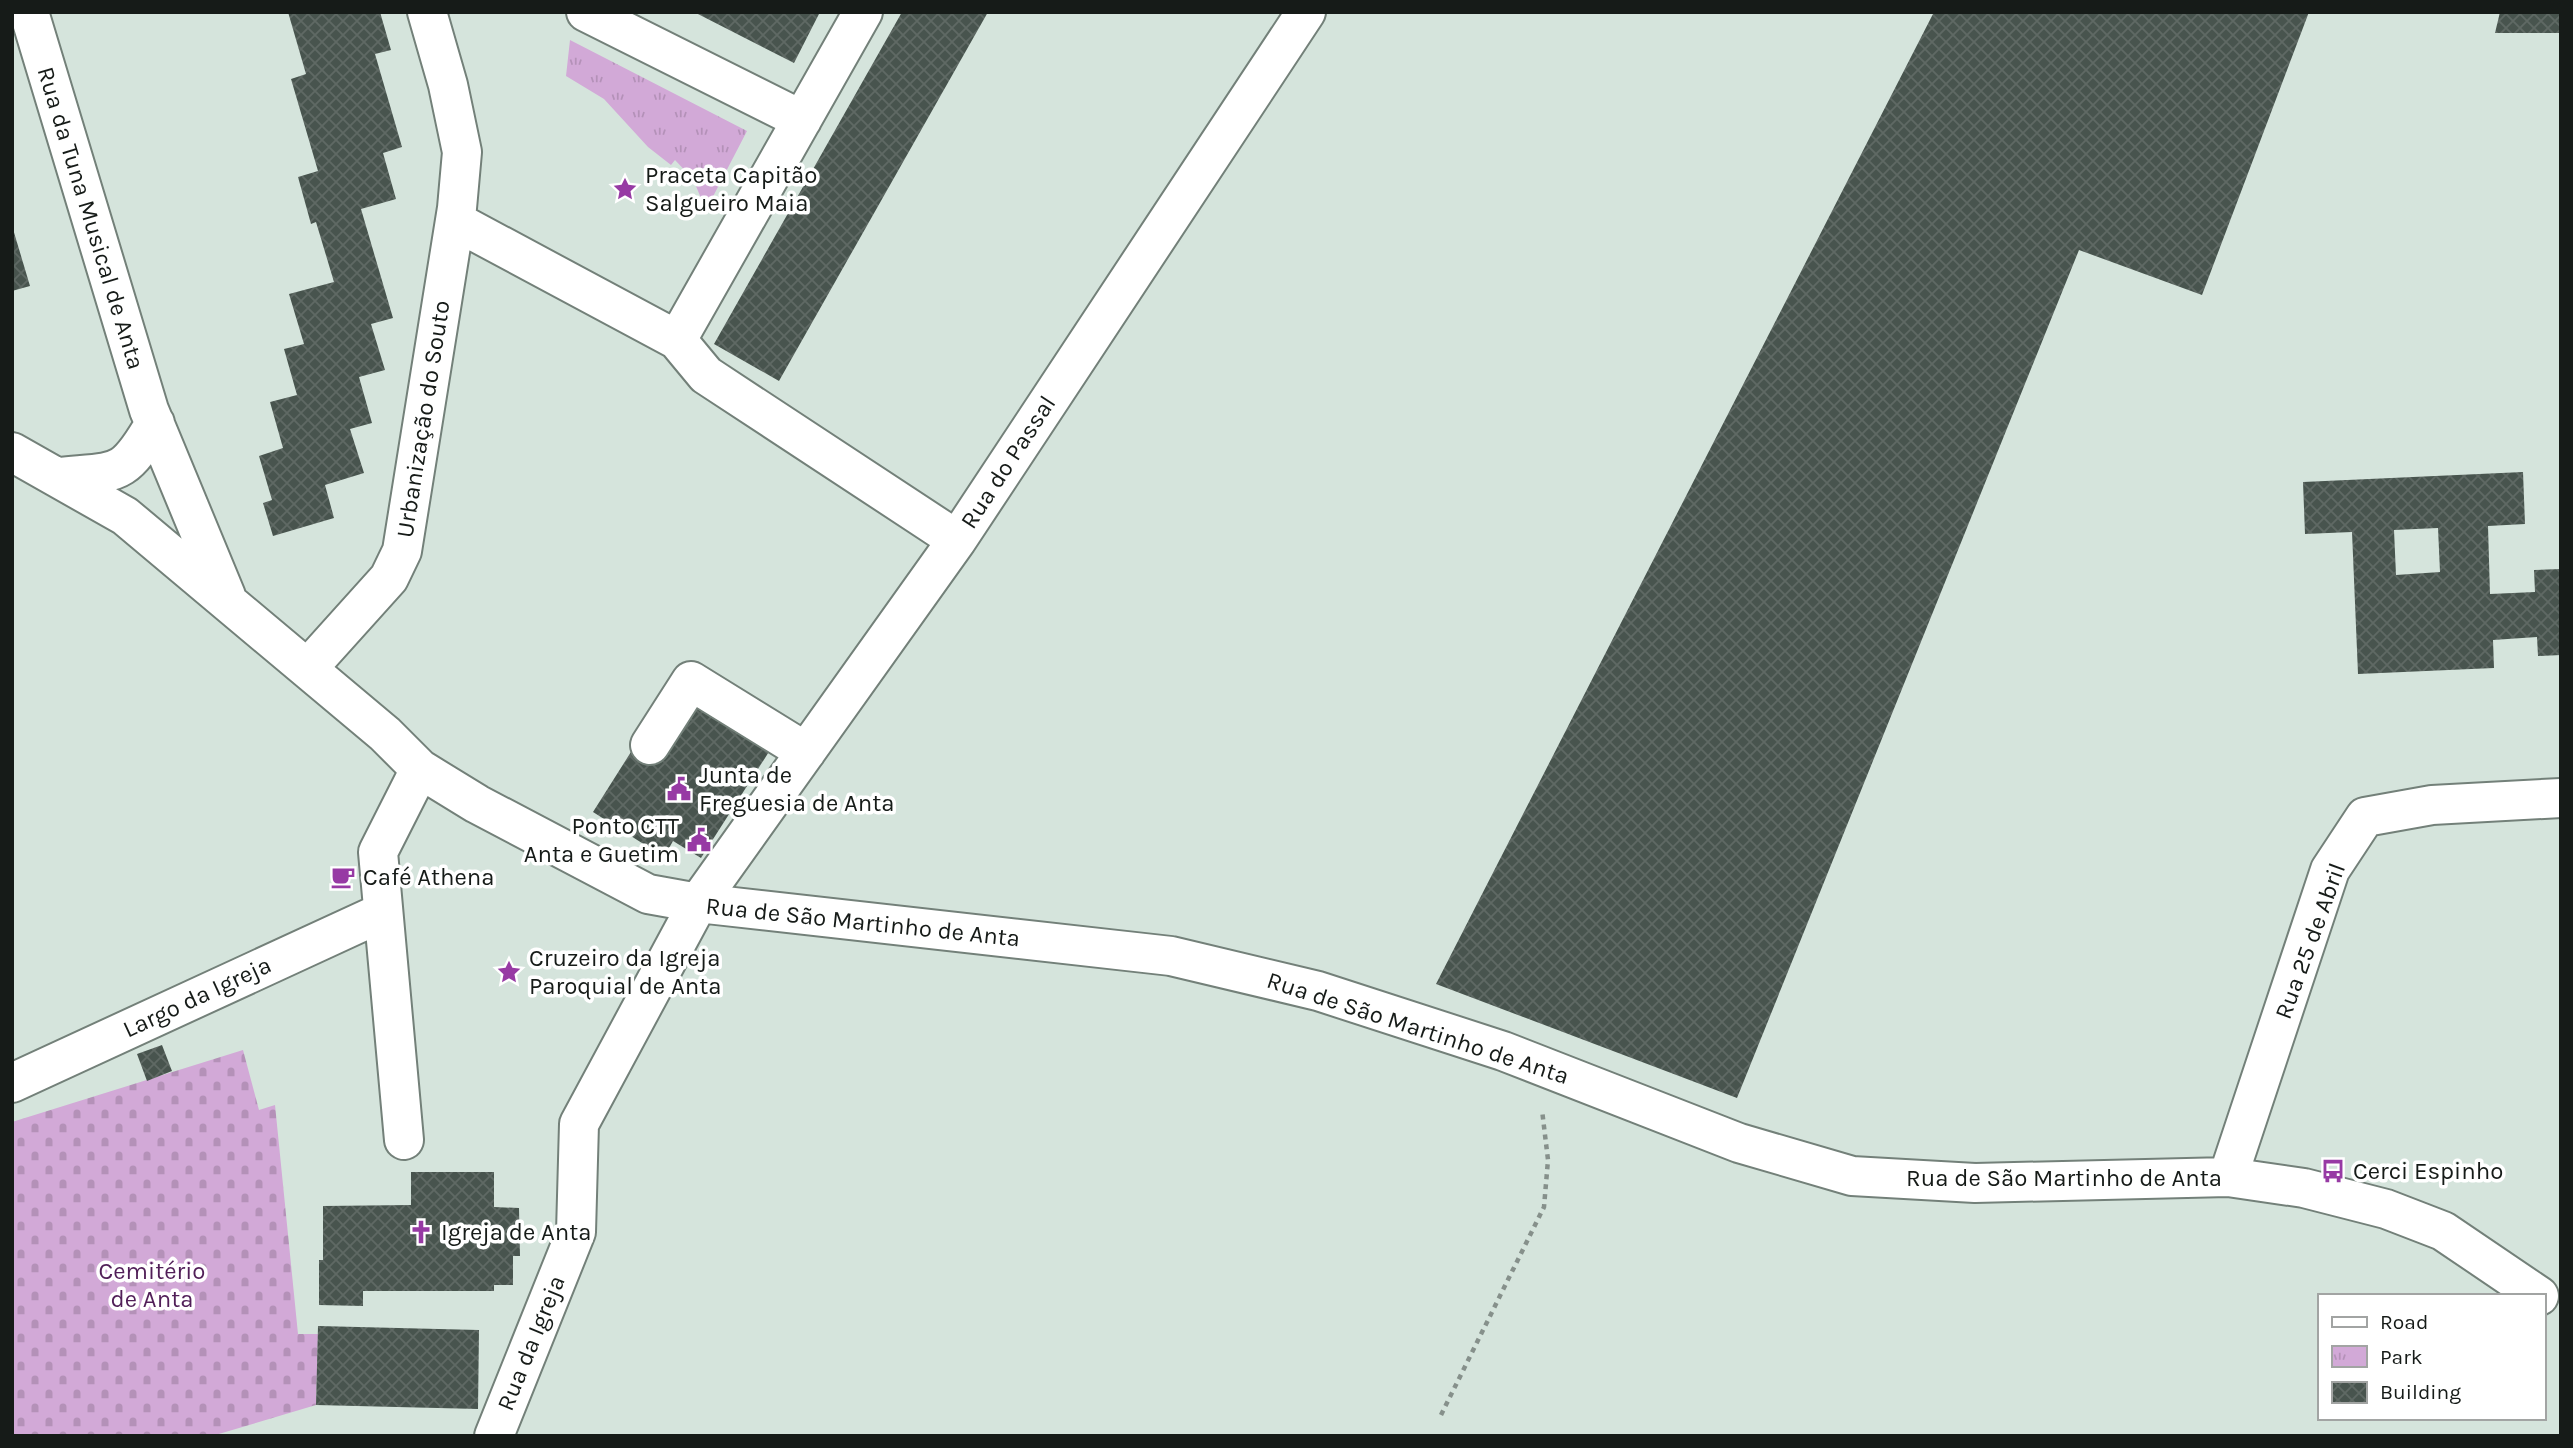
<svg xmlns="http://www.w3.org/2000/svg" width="2573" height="1448" font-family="Karla,sans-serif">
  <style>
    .cemetery { fill: url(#cemetery-stones) }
    .park { fill: url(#park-tufts) }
    .building { fill: url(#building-cross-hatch); fill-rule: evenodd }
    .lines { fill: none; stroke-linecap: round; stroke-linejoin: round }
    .minor-casing { stroke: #738079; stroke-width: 42 }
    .path { stroke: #86908b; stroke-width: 4.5; stroke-dasharray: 5 5; stroke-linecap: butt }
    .minor { stroke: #fff; stroke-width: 38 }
    .labels { text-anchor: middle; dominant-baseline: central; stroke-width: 7; stroke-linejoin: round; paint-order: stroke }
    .poi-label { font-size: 24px; fill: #161b18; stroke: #fff; text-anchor: start }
    .street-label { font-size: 24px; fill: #161b18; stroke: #fff }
    .park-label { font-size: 24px; fill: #511f58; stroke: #fff }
  </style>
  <defs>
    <pattern id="cemetery-stones" width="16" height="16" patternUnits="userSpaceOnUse" patternTransform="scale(1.75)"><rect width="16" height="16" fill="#d2a9d7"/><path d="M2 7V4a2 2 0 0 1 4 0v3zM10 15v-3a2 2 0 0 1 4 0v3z" fill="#b491b8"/></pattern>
    <pattern id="park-tufts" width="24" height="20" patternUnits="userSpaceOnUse" patternTransform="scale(1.75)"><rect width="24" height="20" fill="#d2a9d7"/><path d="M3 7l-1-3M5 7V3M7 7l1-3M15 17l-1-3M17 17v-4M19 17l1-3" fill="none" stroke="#b491b8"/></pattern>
    <pattern id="building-cross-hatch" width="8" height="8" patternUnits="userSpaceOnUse" patternTransform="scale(1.75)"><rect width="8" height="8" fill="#48544e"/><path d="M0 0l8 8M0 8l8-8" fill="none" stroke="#5f6964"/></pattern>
  </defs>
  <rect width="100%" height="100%" fill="#d5e4dc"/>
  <path class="cemetery" d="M243 1050 259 1110 275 1105 298 1334H318L316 1405 212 1436H12V1122Z"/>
  <path class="park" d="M570 40 747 131 706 210 693 179 675 160 671 165 648 147 604 99 566 76Z"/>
  <path class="building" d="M288 12H380L391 50 375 54 402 147 383 153 396 199 361 209 393 318 371 324 385 370 359 377 372 423 350 429 364 473 325 485 334 518 273 536 263 503 272 500 259 456 283 448 270 402 297 395 284 349 304 344 289 294 334 282 316 222 311 224 298 177 318 171 291 79 306 74Z
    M694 12H820L794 63Z
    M902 12H988L779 381 714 344Z
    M1934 12H2309L2202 295 2079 250 1737 1098 1436 984Z
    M2500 12H2561V33H2495Z
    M13 229 30 286 12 291V230Z
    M2523 472 2525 524 2488 526 2490 594 2535 592 2534 570 2561 569V655L2538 656 2537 637 2493 640 2494 668 2358 674 2352 532 2305 534 2303 482ZM2438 528 2440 572 2396 575 2394 530Z
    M692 696 772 747 701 858 673 841 664 857 593 812 636 744Z
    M162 1045 172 1071 147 1081 137 1054Z
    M411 1172H494V1207L519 1208 520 1256H513V1285H494V1291H363V1306L319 1305V1260H323V1206L411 1205Z
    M318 1326 479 1330 478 1409 316 1405Z"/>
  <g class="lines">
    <g class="minor-casing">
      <path id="minor" d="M29 12 149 410 226 596
        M586 12 802 120
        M455 221 677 340 706 375 957 540
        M677 340 863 12
        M12 452 125 516 385 734 420 769 477 804 648 894 698 903 1171 956 1318 991 1503 1051 1739 1143 1852 1176 1975 1183 2228 1177 2304 1188 2386 1209 2443 1231 2539 1296
        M59 477C119 471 123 478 155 423
        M308 668 389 578 402 551 457 208 462 152 448 85 427 12
        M650 745 691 681 806 752
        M12 1083 383 912
        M404 1140 378 852 420 769
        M2228 1177 2330 870 2365 817 2432 805 2561 798
        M494 1436 576 1232 579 1124 698 903 957 540 1306 12"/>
    </g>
    <path class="path" d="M1441 1415 1544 1207 1548 1160 1542 1110"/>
    <use href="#minor" class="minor"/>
  </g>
  <defs>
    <g id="sight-bare" transform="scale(1.89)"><path d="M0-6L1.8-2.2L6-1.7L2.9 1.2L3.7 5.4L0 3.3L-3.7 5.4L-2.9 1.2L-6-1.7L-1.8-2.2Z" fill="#973aa4" stroke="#fff" stroke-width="2.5" paint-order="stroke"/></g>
    <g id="civic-bare" transform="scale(1.89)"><path d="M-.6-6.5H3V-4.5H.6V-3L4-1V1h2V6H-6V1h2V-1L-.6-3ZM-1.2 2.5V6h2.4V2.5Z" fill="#973aa4" stroke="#fff" stroke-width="2.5" paint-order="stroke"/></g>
    <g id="cafe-bare" transform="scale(1.89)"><path d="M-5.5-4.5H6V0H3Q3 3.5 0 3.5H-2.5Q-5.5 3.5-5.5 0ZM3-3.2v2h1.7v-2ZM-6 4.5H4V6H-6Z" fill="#973aa4" stroke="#fff" stroke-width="2.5" paint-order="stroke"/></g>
    <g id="bus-bare" transform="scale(1.89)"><path d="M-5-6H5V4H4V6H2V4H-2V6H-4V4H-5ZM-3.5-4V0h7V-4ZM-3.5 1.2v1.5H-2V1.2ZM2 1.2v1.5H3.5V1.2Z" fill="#973aa4" stroke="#fff" stroke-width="2.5" paint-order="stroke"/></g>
    <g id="church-bare" transform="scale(1.89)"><path d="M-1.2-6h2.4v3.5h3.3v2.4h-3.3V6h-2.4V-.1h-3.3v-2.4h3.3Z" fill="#973aa4" stroke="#fff" stroke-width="2.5" paint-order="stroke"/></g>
  </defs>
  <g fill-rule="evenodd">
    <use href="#sight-bare" x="625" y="189"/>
    <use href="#civic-bare" x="679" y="789"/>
    <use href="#civic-bare" x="699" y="840"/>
    <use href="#cafe-bare" x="343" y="877"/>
    <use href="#sight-bare" x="509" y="972"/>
    <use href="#bus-bare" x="2333" y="1171"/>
    <use href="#church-bare" x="421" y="1232"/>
  </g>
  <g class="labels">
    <g class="poi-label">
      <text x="645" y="175">Praceta Capitão<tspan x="645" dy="28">Salgueiro Maia</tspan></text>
      <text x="699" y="775">Junta de<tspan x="699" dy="28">Freguesia de Anta</tspan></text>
      <text x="679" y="826" text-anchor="end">Ponto CTT<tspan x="679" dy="28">Anta e Guetim</tspan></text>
      <text x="363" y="877">Café Athena</text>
      <text x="529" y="958">Cruzeiro da Igreja<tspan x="529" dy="28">Paroquial de Anta</tspan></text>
      <text x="2353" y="1171">Cerci Espinho</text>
      <text x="441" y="1232">Igreja de Anta</text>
    </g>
    <g class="street-label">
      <text transform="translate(91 218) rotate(73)">Rua da Tuna Musical de Anta</text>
      <text transform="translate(423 419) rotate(-81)">Urbanização do Souto</text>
      <text transform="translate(1008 462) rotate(-57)">Rua do Passal</text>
      <text transform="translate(863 922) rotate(6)">Rua de São Martinho de Anta</text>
      <text transform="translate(2310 941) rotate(-70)">Rua 25 de Abril</text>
      <text transform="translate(197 997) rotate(-25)">Largo da Igreja</text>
      <text transform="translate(1418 1028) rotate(18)">Rua de São Martinho de Anta</text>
      <text x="2064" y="1178">Rua de São Martinho de Anta</text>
      <text transform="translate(531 1343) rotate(-68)">Rua da Igreja</text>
    </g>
    <g class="park-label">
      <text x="152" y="1271">Cemitério<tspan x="152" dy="28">de Anta</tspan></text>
    </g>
  </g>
  <rect width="2573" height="1448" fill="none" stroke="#161b18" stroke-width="28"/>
  <rect x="2318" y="1294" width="228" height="126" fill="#ffffff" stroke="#a2a4a3" stroke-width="2"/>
  <rect x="2332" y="1317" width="35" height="10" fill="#ffffff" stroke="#a2a4a3" stroke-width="2"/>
  <text x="2380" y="1329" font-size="21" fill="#161b18">Road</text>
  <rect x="2332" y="1346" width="35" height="21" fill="url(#park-tufts)" stroke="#a2a4a3" stroke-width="2"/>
  <text x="2380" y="1364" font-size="21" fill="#161b18">Park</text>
  <rect x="2332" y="1382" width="35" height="21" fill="url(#building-cross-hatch)" stroke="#a2a4a3" stroke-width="2"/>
  <text x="2380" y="1399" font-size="21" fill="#161b18">Building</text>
</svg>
